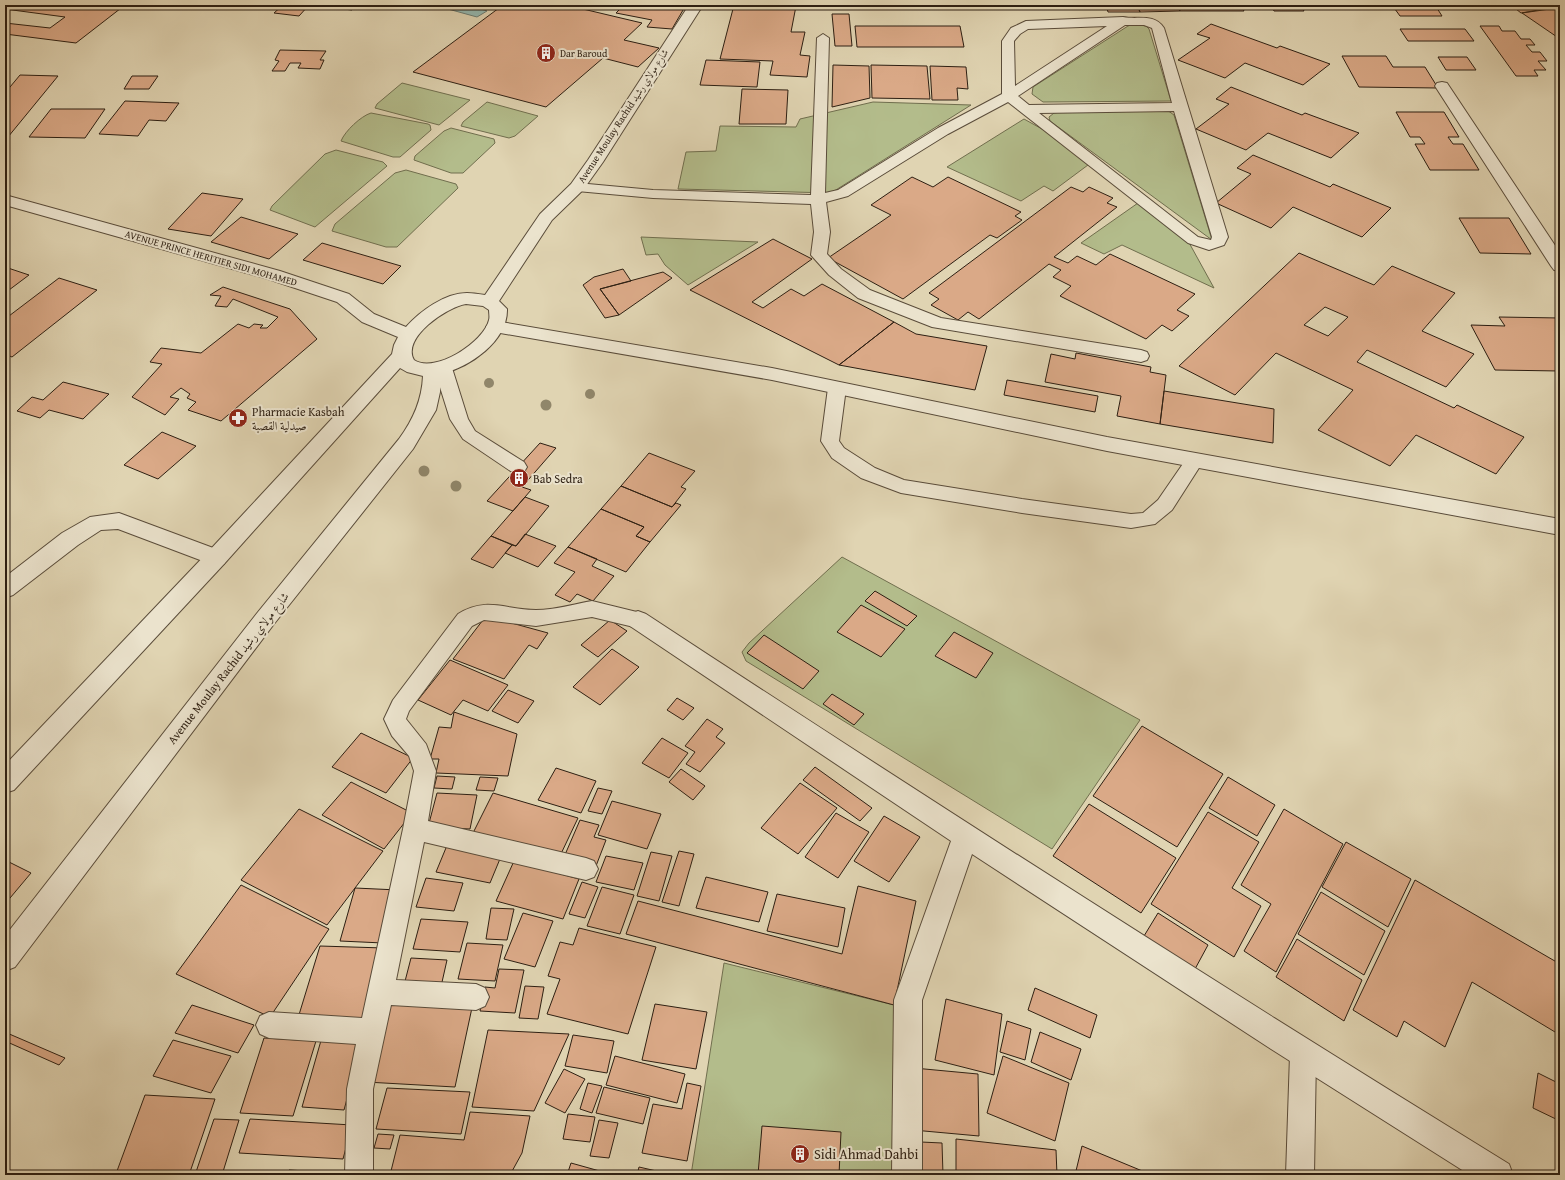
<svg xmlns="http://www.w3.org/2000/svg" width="1565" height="1180" font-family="'Gentium Book Plus',Amiri,serif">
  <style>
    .green { fill: #b3bc8b; stroke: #706e4e }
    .water { fill: #94b8b0; stroke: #6b7b71 }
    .building { fill: #daa987; stroke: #2d1f12; fill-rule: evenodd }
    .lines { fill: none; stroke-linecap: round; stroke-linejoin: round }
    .service-casing { stroke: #5a4c3a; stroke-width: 2 }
    .minor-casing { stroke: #5a4c3a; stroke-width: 2 }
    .tertiary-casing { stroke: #5a4c3a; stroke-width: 2 }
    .service { fill: #ebe3cd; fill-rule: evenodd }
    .minor { fill: #ebe3cd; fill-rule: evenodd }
    .tertiary { fill: #ebe3cd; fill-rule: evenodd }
    .tree { fill: #90866a }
    .labels { text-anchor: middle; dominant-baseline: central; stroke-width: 4; stroke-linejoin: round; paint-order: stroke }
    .far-poi-label { font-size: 10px; fill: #2d1f12; stroke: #ebe3cd; text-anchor: start }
    .far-street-label { font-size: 10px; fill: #2d1f12; stroke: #ebe3cd }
    .poi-label { font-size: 12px; fill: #2d1f12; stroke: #ebe3cd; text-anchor: start }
    .street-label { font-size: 12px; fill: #2d1f12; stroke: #ebe3cd }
    .near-poi-label { font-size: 14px; fill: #2d1f12; stroke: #ebe3cd; text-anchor: start }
  </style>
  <rect width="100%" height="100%" fill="#e0d4b2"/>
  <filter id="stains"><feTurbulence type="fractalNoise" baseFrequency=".005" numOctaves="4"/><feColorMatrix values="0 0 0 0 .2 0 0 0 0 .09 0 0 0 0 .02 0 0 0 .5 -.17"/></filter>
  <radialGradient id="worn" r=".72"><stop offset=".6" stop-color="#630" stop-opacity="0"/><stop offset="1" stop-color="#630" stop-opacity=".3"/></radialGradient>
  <path class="green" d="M1134 24 1146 26 1149 29 1171 101 1043 102 1032 94 1033 87 1128 26Z
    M402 83 470 100 439 125 375 108 377 104Z
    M487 102 538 116 515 136 509 138 461 126 463 122Z
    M873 102 971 105 831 193 678 189 686 152 716 151 720 126 796 127 800 119Z
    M1167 110 1174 115 1212 240 1050 121 1049 117 1054 113 1061 112Z
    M371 113 428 124 430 125 431 130 400 157H393L341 141C345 131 361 116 371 113Z
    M1024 119 1060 139 1092 162 1053 191 1044 186 1021 201 947 167Z
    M451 128 494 139 495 143 463 173H451L414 160 415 156 444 131Z
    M336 150 383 162 387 166 315 227 270 210 272 206 325 154Z
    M406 170 456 184 458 188 397 247H386L332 231 335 224 395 173Z
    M1138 203 1187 239 1214 288 1122 245 1104 254 1081 243Z
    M641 237 758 242 688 285 665 265 658 254 646 255Z
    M842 557 1140 720 1052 849 746 661 742 652 749 643Z
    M724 963 894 1005V1175H691Z"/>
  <path class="water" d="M453 5H469L487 11 477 17 448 9Z"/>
  <path class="building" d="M5 5 89 6 125 5 76 43 5 34V23L50 28 65 17 5 9Z
    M208 5H231L228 8Z
    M283 5H309L299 16 274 13Z
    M319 5H357L352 10 318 6Z
    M503 5H566L642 23 624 40 659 48 638 67 603 58 546 107 413 72Z
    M624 5H686L672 29 647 27 652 20 616 13Z
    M734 5 796 6 791 32H805L800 55 810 56 807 77 770 75 773 61 720 59Z
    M1013 5H1045L1046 8H1014Z
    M1045 5H1106L1107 8H1046Z
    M1106 5H1137L1140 12H1108Z
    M1137 5H1177L1180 11 1140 12Z
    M1177 5H1241L1244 11H1180Z
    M1271 5H1301L1304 11H1274Z
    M1392 5H1435L1442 16H1400Z
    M1511 5H1553L1556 7 1521 13Z
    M1560 7V39L1522 13 1557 8Z
    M832 14H849L852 46H835Z
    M1211 24 1277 48 1280 46 1330 64 1303 85 1245 63 1225 78 1178 60 1210 38 1197 34Z
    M855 26H960L964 47H857Z
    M1480 26H1499L1502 31H1515L1521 39H1530L1535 45H1526L1532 52H1540L1547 61H1538L1546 70H1534L1538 76H1516Z
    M1400 29H1465L1474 41H1408Z
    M280 50 326 51 320 60H324L320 69 298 68 301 63H290L285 71H272L279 61 275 60Z
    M1342 56H1386L1393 67H1425L1438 88 1359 87Z
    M1438 57H1467L1476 70H1446Z
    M706 60 760 62 757 87 700 85Z
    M833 65 869 66 870 98 832 107Z
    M871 65 927 66 930 99 872 98Z
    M930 66 966 67 968 89 957 88 958 100H932Z
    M20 75 58 76 8 137H5V93Z
    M132 76H158L149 89H124Z
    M1231 87 1302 115 1305 113 1359 133 1331 158 1268 133 1246 150 1196 129 1229 104 1216 99Z
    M742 89 788 90 786 124H739Z
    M125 101 179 103 166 121 149 120 138 136 99 134Z
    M51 109H105L85 138 29 137Z
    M1396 112H1444L1459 137H1448L1453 144H1463L1479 170H1430L1415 144H1425L1420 137H1410Z
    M1253 155 1330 187 1333 184 1391 208 1362 237 1293 207 1271 228 1216 203 1251 174 1237 168Z
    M912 177 933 187 948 177 1021 212 1015 216 1022 220 997 238 990 235 903 299 828 258 891 215 871 205Z
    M1071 187 1083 192 1089 187 1113 198 1107 203 1117 207 1054 257 1068 263 1077 256 1096 265 1110 254 1195 294 1177 310 1189 316 1172 331 1162 325 1146 339 1060 296 1071 286 1053 277 1061 270 1049 264 979 319 968 312 958 320 931 305 939 299 929 293Z
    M202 193 243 199 211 236 168 229Z
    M241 217 298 234 269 259 211 242Z
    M1459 218H1509L1531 254 1480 253Z
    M773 239 812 259 752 302 763 308 791 289 804 296 822 284 894 322 839 365 690 290Z
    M322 243 401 266 383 284 303 260Z
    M1299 253 1374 285 1392 266 1455 293 1422 331 1474 354 1446 387 1367 350 1357 362 1454 408 1457 405 1524 437 1496 474 1416 435 1390 466 1318 430 1353 390 1276 353 1235 395 1179 366ZM1325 307 1348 317 1328 336 1304 325Z
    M5 267 29 275 5 293Z
    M623 269 631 281 600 289 619 315 605 318 583 285 594 277Z
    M663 272 672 278 619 315 600 289Z
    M59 278 97 290 12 357 5 354V319Z
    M223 287 290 309 317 339 221 421 188 410 196 402 187 398 190 394 181 388 170 397 179 399 165 415 132 397 162 364 150 362 161 348 201 353 238 324 249 328 254 324 263 325 260 328H267L278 317 233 299 227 307 215 306 221 296 210 295Z
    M1499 317 1560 318V333H1556L1560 340V371L1495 370 1471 325 1505 326Z
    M894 322 916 334 987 346 975 390 839 365Z
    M1076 353 1151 367 1150 372 1166 375 1160 424 1117 416 1121 396 1045 382 1051 354 1075 359Z
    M1007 380 1098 396 1095 412 1004 395Z
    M63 382 109 394 83 419 49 410 40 418 17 411 32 397 43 400Z
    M1164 391 1274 409 1273 443 1160 424Z
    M162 432 196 446 158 479 124 465Z
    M540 443 556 448 522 487 531 490 513 511 487 501Z
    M649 453 695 471 681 487 686 489 672 507 621 486Z
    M621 486 672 507 676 503 681 505 650 542 636 536 644 527 601 509Z
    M525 497 549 506 516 546 491 536Z
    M601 509 644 527 636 536 650 542 626 572 568 547Z
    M525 534 556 546 538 567 505 553 512 545 516 546Z
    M491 536 512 545 493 568 471 559Z
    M568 547 597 559 592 566 614 576 593 601 577 594 570 602 555 595 575 572 554 563Z
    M875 591 917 616 907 626 865 601Z
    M861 605 905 629 881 657 837 632Z
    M486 616 548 633 537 649 529 645 504 679 453 659Z
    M610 620 627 631 598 657 581 645Z
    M954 632 993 653 976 678 935 656Z
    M764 635 819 671 803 689 747 653Z
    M612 649 639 667 600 705 573 687Z
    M450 660 508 685 488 711 463 700 451 715 418 700Z
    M508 690 534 701 518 723 492 711Z
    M832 694 864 714 854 725 823 704Z
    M677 698 694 708 683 720 667 710Z
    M454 712 517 734 508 776 436 773 439 759H430L439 727 451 728Z
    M707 719 723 729 716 737 725 743 700 772 686 764 695 752 685 746Z
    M1142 726 1223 774 1177 847 1093 796Z
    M361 733 413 758 386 793 332 767Z
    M662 738 688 753 669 778 642 763Z
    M815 767 872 808 860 821 803 780Z
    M556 768 596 781 581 813 538 800Z
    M681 769 705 786 693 800 669 782Z
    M437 776 455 777 452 789 434 788Z
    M480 777 498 778 494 791 476 790Z
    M1228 777 1275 805 1257 836 1209 808Z
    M351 782 412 813 384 849 322 815Z
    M800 783 837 808 798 854 761 828Z
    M598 788 612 791 602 814 588 811Z
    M437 793 477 795 470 829 428 827Z
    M493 793 578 818 559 858 473 833Z
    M612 801 661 814 647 849 598 835Z
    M1089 804 1176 858 1141 913 1053 856Z
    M299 809 383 851 327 925 241 880Z
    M1284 809 1343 844 1276 972 1244 951 1271 904 1241 885Z
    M1208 812 1259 842 1232 888 1261 906 1234 957 1151 904Z
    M836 813 869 832 838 878 805 857Z
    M884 816 920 837 889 882 854 861Z
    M580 820 599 825 594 837 606 840 596 866 564 857Z
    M1346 842 1411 879 1388 927 1322 887Z
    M448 843 502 854 490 883 436 872Z
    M679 851 694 854 679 906 662 902Z
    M651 852 672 856 659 901 637 896Z
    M606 856 643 863 634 890 596 882Z
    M5 860 31 873 5 904Z
    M514 861 579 879 563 919 496 901Z
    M706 877 768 892 759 922 696 908Z
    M426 878 463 883 454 911 416 907Z
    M1415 880 1560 964V1035L1472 982 1445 1047 1404 1021 1397 1037 1353 1010Z
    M582 882 598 887 585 918 569 914Z
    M241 885 329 929 270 1017 176 974Z
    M858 886 916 901 894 1005 626 934 638 901 842 954Z
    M602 887 634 895 620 934 587 926Z
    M355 888 398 890 383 943 340 941Z
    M1321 892 1385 931 1364 975 1298 934Z
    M777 894 845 908 838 947 767 931Z
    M491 908 514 909 507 940 486 939Z
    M523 913 553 921 535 967 504 959Z
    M1158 913 1208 945 1195 969 1144 936Z
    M421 919 468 922 460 952 413 949Z
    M579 928 656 947 628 1034 547 1014 560 979 548 976 560 942 573 945Z
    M1297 939 1362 980 1344 1021 1276 977Z
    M467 943 503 945 495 981 458 979Z
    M320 946 384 948 364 1021 298 1018Z
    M411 958 447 960 440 991 403 989Z
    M499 969 524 970 515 1013 480 1011 485 987 495 988Z
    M525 986 544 987 538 1019 519 1018Z
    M1035 988 1097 1015 1090 1038 1028 1010Z
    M388 999 473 1003 455 1087 366 1082Z
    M946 999 1002 1014 994 1075 935 1060Z
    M655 1004 707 1012 696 1069 642 1060Z
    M192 1005 254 1025 238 1053 175 1033Z
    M1007 1021 1031 1029 1025 1060 1000 1052Z
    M488 1030 569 1034 534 1111 472 1107Z
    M5 1032 7 1033 65 1058 59 1065 5 1041Z
    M1040 1032 1081 1049 1071 1080 1031 1062Z
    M573 1035 614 1041 607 1073 565 1066Z
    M322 1037 363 1039 344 1110 302 1107Z
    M264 1038 316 1041 293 1116 240 1113Z
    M173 1040 231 1056 211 1093 153 1076Z
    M615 1056 685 1074 677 1103 606 1085Z
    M1003 1056 1069 1083 1055 1141 987 1113Z
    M914 1068 978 1074 979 1136 913 1130Z
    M564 1069 585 1079 565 1113 545 1103Z
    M1538 1073 1560 1084V1121L1533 1108Z
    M588 1083 602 1086 592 1113 580 1109Z
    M687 1083 701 1086 687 1161 642 1153 653 1104 682 1109Z
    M604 1087 650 1098 643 1124 596 1113Z
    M387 1088 470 1092 461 1134 376 1129Z
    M145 1095 215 1099 189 1175 117 1171Z
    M470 1112 530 1116 522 1153 510 1175H390L400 1135 464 1140Z
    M568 1114 595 1117 590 1142 563 1139Z
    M214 1119 239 1120 222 1175H195Z
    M250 1119 352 1125 343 1159 239 1153Z
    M599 1120 618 1123 609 1158 590 1156Z
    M762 1126 841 1132 839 1175H758Z
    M378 1134 394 1135 390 1149 374 1148Z
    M956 1139 1056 1150 1057 1175H956Z
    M921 1142 942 1143 943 1175H921Z
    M1082 1146 1152 1175H1075Z
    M571 1163 614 1175H567Z
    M639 1167 674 1175H637Z
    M289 1170 341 1173 340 1175H288Z"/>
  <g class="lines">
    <g class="service-casing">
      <path id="service" d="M1123 17C1138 20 1154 13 1164 28L1228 237 1224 245 1209 250 1188 243 1008 102 948 134 848 196 826 202 830 232 827 254 841 269 870 290 941 318 1141 350 1147 352 1149 356 1147 360 1141 362 932 327 858 298 829 275 811 255 814 232 811 204 653 198 577 191 572 190 570 187 572 184 577 183 653 190 811 195 817 38 823 34 829 38 825 193 838 190 938 128 1002 94V41L1011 28 1026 21ZM1125 25H1144L1152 28 1172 103 1029 105 1018 96ZM1107 26 1015 86 1014 41 1020 34 1028 29ZM1174 111 1212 237 1211 240 1198 237 1039 113Z
        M443 362 449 364 452 368 468 419 475 431 524 462 527 467 524 472 518 474 512 472 463 439 450 419 434 368 437 364Z
        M837 382 843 384 846 388 839 441 844 448 875 468 904 480 1022 499 1131 514 1143 513 1158 500 1189 455 1195 454 1201 455 1204 460 1172 510 1155 524 1131 528 1022 513 901 493 861 478 832 458 821 441 828 388 831 384Z
        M592 601 645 614 648 620 645 626 638 628 592 617 536 626 484 620 472 626 409 711 406 719 426 744 436 771 428 821 586 858 594 861 598 869 594 877 586 880 424 842 396 980 476 984 485 988 489 997 485 1006 476 1010 391 1005 373 1089V1175H345L347 1089 356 1044 269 1038 260 1034 256 1025 260 1016 269 1012 362 1018 403 829 414 771 409 756 392 736 384 719 393 700 458 614C487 596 506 610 536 610 555 610 574 604 592 601Z
        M1303 1042 1312 1046 1316 1055 1314 1175H1286L1290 1055 1294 1046Z"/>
    </g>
    <g class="minor-casing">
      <path id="minor" d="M1442 82 1447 83 1449 86 1560 253V271L1554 270 1551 266 1435 86 1437 83Z
        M495 321 772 368 1107 437 1560 519V535L1107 451 772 380 489 331 486 327 489 323Z
        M119 513 224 552 227 558 224 564 216 566 118 529 101 530 78 545 13 595 5 598V577L62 533 90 517Z
        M638 611 646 614C931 801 1218 985 1509 1164L1513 1175H1470L1271 1049 972 854 922 1000V1175H892L894 1000 951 841 630 626 627 620 630 614Z"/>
    </g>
    <g class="tertiary-casing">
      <path id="tertiary" d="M689 5H703L603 162 583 190 552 220 499 301 507 309C508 341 470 367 441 374L440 392 436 410 413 449 274 624 15 967 5 971V936L258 612 399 439C413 420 422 400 423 376L407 372 400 368 224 564 14 790 5 793V765L208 552 392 354 394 345 398 337 362 322 337 302 268 279 5 205V195L280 271 349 294 374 314 406 327C420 311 445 293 467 293 473 293 479 294 485 295L540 214 571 184 588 160ZM466 304 483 306 489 310C489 313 490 317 489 320 484 342 435 374 414 360 401 338 447 307 466 304Z"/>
    </g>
    <use href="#service" class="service"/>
    <use href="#minor" class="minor"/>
    <use href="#tertiary" class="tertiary"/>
  </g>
  <g class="tree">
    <circle cx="489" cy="383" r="5"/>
    <circle cx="590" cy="394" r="5"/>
    <circle cx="546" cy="405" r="5.5"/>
    <circle cx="424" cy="471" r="5.5"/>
    <circle cx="456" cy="486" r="5.5"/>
  </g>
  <defs>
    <g id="building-disc" transform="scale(1)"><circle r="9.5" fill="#8f2418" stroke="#ebe3cd"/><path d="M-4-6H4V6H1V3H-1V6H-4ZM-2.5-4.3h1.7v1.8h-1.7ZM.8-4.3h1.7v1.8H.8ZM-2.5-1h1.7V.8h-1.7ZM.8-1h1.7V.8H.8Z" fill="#fff"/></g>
    <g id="pharmacy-disc" transform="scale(1)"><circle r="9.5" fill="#8f2418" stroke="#ebe3cd"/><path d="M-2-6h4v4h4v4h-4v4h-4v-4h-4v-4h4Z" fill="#fff"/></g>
  </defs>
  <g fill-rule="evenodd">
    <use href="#building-disc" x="546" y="53"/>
    <use href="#pharmacy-disc" x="238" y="418"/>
    <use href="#building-disc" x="519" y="478"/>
    <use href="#building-disc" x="800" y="1154"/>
  </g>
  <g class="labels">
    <g class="far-poi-label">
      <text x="560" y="53">Dar Baroud</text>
    </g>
    <g class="far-street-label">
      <text transform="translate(623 116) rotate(-57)">Avenue Moulay Rachid شارع مولاي رشيد</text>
      <text transform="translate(211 258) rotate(16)">AVENUE PRINCE HERITIER SIDI MOHAMED</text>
    </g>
    <g class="poi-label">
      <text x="252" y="411">Pharmacie Kasbah<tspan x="252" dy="14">صيدلية القصبة</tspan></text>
      <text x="533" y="478">Bab Sedra</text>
    </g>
    <g class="street-label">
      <text transform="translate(228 668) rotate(-52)">Avenue Moulay Rachid شارع مولاي رشيد</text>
    </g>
    <g class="near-poi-label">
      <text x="814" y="1154">Sidi Ahmad Dahbi</text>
    </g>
  </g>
  <rect width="1565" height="1180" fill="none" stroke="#e0d4b2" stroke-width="20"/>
  <rect x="6" y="6" width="1553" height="1168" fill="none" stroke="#2d1f12" stroke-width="2"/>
  <rect x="10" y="10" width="1545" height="1160" fill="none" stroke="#2d1f12"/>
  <rect width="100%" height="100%" filter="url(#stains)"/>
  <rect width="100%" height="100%" fill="url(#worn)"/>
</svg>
